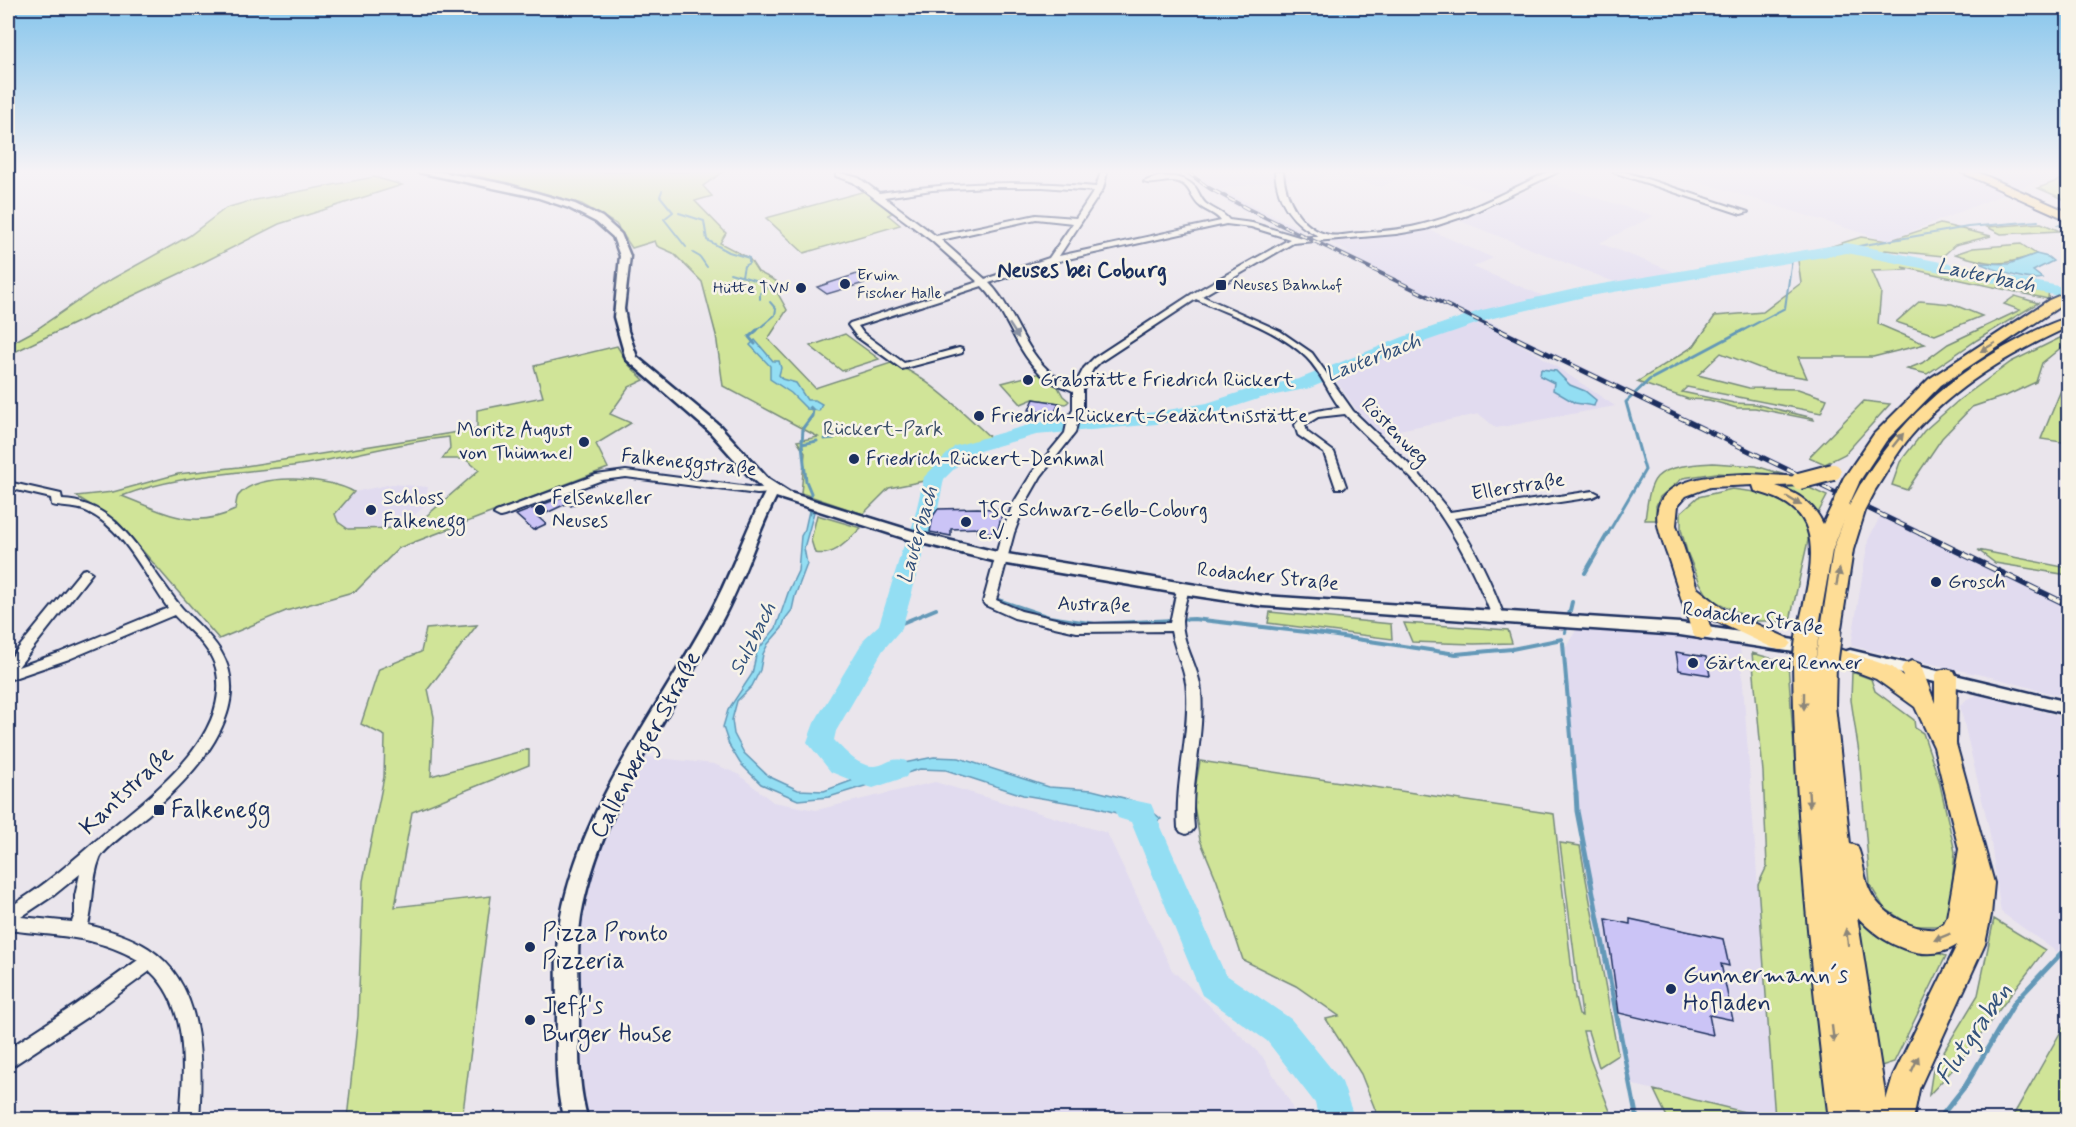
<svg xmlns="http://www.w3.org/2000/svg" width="2076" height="1127" font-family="Mynerve,sans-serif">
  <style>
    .built { fill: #e1dbef }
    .green { fill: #d0e498; stroke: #768a7b; stroke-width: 1.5; fill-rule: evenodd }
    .water { fill: #93def3; stroke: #6398b7; stroke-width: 1.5 }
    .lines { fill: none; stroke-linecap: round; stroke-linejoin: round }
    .shore { stroke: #4b759a; stroke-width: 2 }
    .stream-far3 { stroke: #6398b7; stroke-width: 2 }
    .stream-far2 { stroke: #6398b7; stroke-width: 3 }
    .stream-far1 { stroke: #6398b7; stroke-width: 4 }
    .stream { stroke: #6398b7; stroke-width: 5 }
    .river { fill: #93def3; fill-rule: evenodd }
    .building { fill: #cbc4f6; stroke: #1b2f5e; stroke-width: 1.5 }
    .minor-casing { stroke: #1b2f5e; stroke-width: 4 }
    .tertiary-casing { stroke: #1b2f5e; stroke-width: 5 }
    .trunk-casing { stroke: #1b2f5e; stroke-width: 4 }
    .minor { fill: #f7f3e8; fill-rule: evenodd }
    .tertiary { fill: #f7f3e8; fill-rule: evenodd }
    .trunk { fill: #fedd96; fill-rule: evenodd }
    .rail-far2-casing { stroke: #1b2f5e; stroke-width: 4 }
    .rail-far1-casing { stroke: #1b2f5e; stroke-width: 5 }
    .rail-casing { stroke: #1b2f5e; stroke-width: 6 }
    .rail-far2 { stroke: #f7f3e8; stroke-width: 2; stroke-dasharray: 8; stroke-linecap: butt }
    .rail-far1 { stroke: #f7f3e8; stroke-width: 3; stroke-dasharray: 10; stroke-linecap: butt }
    .rail { stroke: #f7f3e8; stroke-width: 4; stroke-dasharray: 12; stroke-linecap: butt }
    .trunk-bridge-far1-casing { stroke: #1b2f5e; stroke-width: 20; stroke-linecap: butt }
    .trunk-bridge-casing { stroke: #1b2f5e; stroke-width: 26; stroke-linecap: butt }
    .trunk-bridge-far1 { stroke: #fedd96; stroke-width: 16 }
    .trunk-bridge { stroke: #fedd96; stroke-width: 22 }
    .oneway { fill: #8991a3 }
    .oneway2 { fill: #8c867a }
    .poi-dot { fill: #1b2f5e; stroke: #f7f3e8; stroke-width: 2 }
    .labels { text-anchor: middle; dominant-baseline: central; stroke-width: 5; stroke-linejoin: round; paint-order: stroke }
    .far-poi-label { font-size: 16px; fill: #1b2f5e; stroke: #f7f3e8; text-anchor: start }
    .poi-label { font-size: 20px; fill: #1b2f5e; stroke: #f7f3e8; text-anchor: start }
    .park-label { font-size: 20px; fill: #3f536a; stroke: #f7f3e8 }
    .street-label { font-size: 20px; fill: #1b2f5e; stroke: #f7f3e8 }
    .water-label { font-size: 21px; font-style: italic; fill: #33527c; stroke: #f7f3e8 }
    .far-district-label { font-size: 22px; font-weight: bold; fill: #1b2f5e; stroke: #f7f3e8 }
    .near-street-label { font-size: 24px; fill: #1b2f5e; stroke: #f7f3e8 }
    .near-poi-label { font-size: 24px; fill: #1b2f5e; stroke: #f7f3e8; text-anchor: start }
    .near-water-label { font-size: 26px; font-style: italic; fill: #33527c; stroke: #f7f3e8 }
  </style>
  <rect width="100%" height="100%" fill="#eae5ec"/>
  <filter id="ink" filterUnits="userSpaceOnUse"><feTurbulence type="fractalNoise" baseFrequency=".0167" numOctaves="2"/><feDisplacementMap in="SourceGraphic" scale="12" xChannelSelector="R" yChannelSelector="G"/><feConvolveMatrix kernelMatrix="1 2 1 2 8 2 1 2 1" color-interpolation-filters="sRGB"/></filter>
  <g filter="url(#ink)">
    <path class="built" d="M1182 172H1409L1382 187 1328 173 1316 180H1284L1221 189 1302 230 1293 233 1230 204Z
      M1430 172H1551L1496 194Z
      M1669 172H2060L1887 241Z
      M1546 182 1654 216 1599 243 1677 273 1617 283 1460 221Z
      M1430 230 1493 258 1473 267 1546 297 1466 317 1317 244 1326 243 1357 257 1330 242Z
      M1470 320 1482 325 1490 322 1627 388 1620 391 1489 328 1536 353 1615 406 1496 428 1479 414 1379 434 1361 416 1327 368 1369 351Z
      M1641 395 2068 601V698L1995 678 1851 646 1868 540 1880 517 1634 398Z
      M392 484 428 487 423 508 397 529H348L338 522 335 514 354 492Z
      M1578 627 1740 644 1775 1119 1630 1084 1577 811 1566 647Z
      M1978 695 2068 718V941L2057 952 2001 912 1989 829 1960 706 1967 699Z
      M640 756 714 764 738 774 773 802 816 810 935 782 1107 833 1172 970 1262 1056 1290 1102 1296 1119 595 1120 587 1108 581 1070 574 991 575 953 594 869Z"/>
    <path class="green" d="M463 172H723L703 186 712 196 695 201 726 233 720 243 749 258 758 272 776 281 777 292 787 310 768 339 815 388 891 363C924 373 966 415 992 439L954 451 929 480 889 488 863 514 801 493 805 453 797 441 818 437 723 386 716 335 702 282 673 253 657 246 655 241 632 248 616 224 582 204Z
      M374 177 402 185 279 224 200 264 8 355V345L34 331 103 284 189 236 226 208 250 201Z
      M2068 177V201L2038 188Z
      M865 191 892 213 888 215 900 225 804 253 766 218Z
      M2041 223 2060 231 2001 234 1987 227Z
      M1940 224 1991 236 1955 245 1943 256 1885 250 1882 254 1939 269 2049 288 2048 299 1902 267 1908 270 1872 271 1881 292 1878 324 1925 344 1873 357H1798L1807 378 1770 372 1721 353 1698 375 1749 388 1798 389 1827 399 1821 413 1687 387 1682 392 1734 403 1755 404 1813 418 1814 420 1755 408H1737L1709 400 1688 399 1637 382 1694 346 1715 316 1763 312 1801 283 1797 253 1826 248 1861 237 1888 241Z
      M2021 244 2036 254C2002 267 1990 265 1955 254L1973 248Z
      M2015 296 2038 303 1977 340 1927 374 1907 369 1922 363 1948 344 2020 310 2004 304Z
      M1920 301 1952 304 1982 316 1935 335 1896 322Z
      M845 334 879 359 842 371 810 346Z
      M2068 334V342L2042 363 2036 382 2008 395 1972 407 1942 438 1907 490 1892 485 1900 462 1924 431 1959 400 2011 362Z
      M617 346 628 364 644 380 629 387 610 414 631 423 596 444 608 468 399 548 356 591 286 611 219 639 117 521 76 496 113 492 178 474 239 467 477 429V410L543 397 534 366ZM449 437 450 448 442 459H465L479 470 424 518 407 528 348 529 338 522 335 514 354 492C331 478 257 470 238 496 236 499 236 506 235 510 192 531 164 512 122 496 180 473 245 474 306 464 354 456 402 442 449 437Z
      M1040 373 1058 387 1063 396 1069 401 1066 404 1033 399 1021 404 1002 383Z
      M2068 373V443L2041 439Z
      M1864 401 1890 404 1845 454 1825 464 1809 457Z
      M1713 463 1756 466 1785 475 1764 476 1716 473 1683 478 1660 497 1656 506 1657 520H1645C1647 507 1648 487 1657 477 1669 465 1698 464 1713 463Z
      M1803 485 1827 496 1817 515 1772 486Z
      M1732 489 1770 494 1800 507 1809 536 1789 625 1776 621H1754L1709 598 1700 583 1687 552 1681 529V512L1698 497Z
      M817 515 861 528C847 541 835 557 815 553L811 540Z
      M1978 550 2068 568V575L1995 563Z
      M1270 612 1391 624 1392 639 1268 623Z
      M1404 623 1508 630 1512 643 1474 644 1412 642Z
      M477 625 428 689 434 717 431 776 529 749V765L412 812 395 907 491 896 462 1119H347L358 1016 363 881 384 777 385 736 361 724 379 669 421 652 426 629Z
      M1752 653 1788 663 1802 865 1837 1119H1775L1758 885 1767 866 1763 772Z
      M1852 672 1871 679 1875 691 1914 720 1915 728 1923 733 1939 780 1955 852 1948 926H1912L1884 908 1870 885 1859 753 1851 700Z
      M1200 761 1554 814 1575 998 1579 1015 1582 1016 1560 843 1580 846 1618 1055 1599 1067 1588 1031H1583L1590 1059 1613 1119H1379L1361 1074 1326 1019 1339 1016 1296 986 1243 960 1217 881 1200 840 1193 800Z
      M1857 917 1905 942 1946 956 1894 1062 1875 1068Z
      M1994 919 2045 950 1957 1065 1929 1095 1933 1069 1978 995Z
      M2068 1019V1119H2011L2018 1107Z
      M1654 1090 1773 1119H1668Z"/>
    <path class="water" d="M2036 254 2048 257 2053 261 2033 271 2042 278C2027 283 1996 269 1981 264V263L2009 264Z
      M755 340 773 361H779L781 368 779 375 782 379 796 383 807 400H815L822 404 819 411 807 409 791 393 770 379V366L750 345Z
      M1541 369 1556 371 1570 385 1585 391 1596 400 1594 406 1575 403 1553 390 1554 383 1540 376Z
      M809 511 814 512 804 548 807 564 795 596 792 610 785 619 782 628 768 644 763 654 760 670 752 686 737 701 732 720 734 734 744 753 768 776 798 790 824 791 894 765 934 757 959 758 1049 787 1092 790 1124 798 1144 805 1161 819 1145 828 1120 814 1095 807 1023 795 946 770 920 769 829 797 798 800 761 784 740 763 729 745 723 727 728 710 752 674 757 651 776 628 789 590 798 571 801 536 805 529Z
      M1257 1005C1280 1019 1302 1032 1314 1058L1290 1056 1245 1013Z"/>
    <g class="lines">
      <path class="shore" d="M1275 1023 1300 1045 1301 1049H1292L1271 1027V1024Z"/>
      <path class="stream-far3" d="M662 191 660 196 673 212 664 219 686 247
        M679 213 704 221 707 240 729 252 749 258V263L744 266 742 276
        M2057 225 2068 226
        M1847 248 1968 227 2038 221
        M693 253 700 257 707 267
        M730 273 765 283 767 289 760 293V299
        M755 332 775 315 776 309 770 302
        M1740 332 1785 308 1792 259"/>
      <path class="stream-far2" d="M755 344 749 337 757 330
        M810 407 813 410 812 416 803 428 802 444 806 481 811 493 810 514
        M824 439 834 438
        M802 444 817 441
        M1607 535 1645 470 1626 402 1649 380 1743 330"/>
      <path class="stream-far1" d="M1585 573 1608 533
        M992 598 1049 617 1095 624 1194 619 1323 634 1456 654 1512 649 1562 639
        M890 628 936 609
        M1565 632 1572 602
        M1563 643 1576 795"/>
      <path class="stream" d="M1576 793 1577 811 1637 1120
        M1938 1120 1966 1085 2015 1002 2068 946"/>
      <path class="river" d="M1847 243 2068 288V298L1847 253 1584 297 1493 318 1415 345 1310 388 1261 398 1218 412 1157 424 1036 435 969 454 944 479 935 524 923 553 902 628 883 650 836 731 834 740C844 750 857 766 873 766 887 766 889 756 906 761L910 769 906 777 873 788 863 785 831 772 807 742 814 723 865 638 879 625 901 553 913 524 924 477 955 446 1035 423 1157 412 1207 403 1250 389 1299 379 1403 337 1482 310 1584 287Z
        M1128 799 1151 804 1225 974 1291 1019 1342 1082 1355 1120H1319L1315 1103 1267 1041 1202 995 1131 822 1118 818 1114 810 1118 802Z"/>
    </g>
    <path class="building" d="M860 273 871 281 827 294 817 287Z
      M1034 399 1059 403 1054 414 1029 410Z
      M580 490 589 497 571 506 568 503 538 517 546 524 533 530 516 515Z
      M978 508 1003 510 997 533 977 532 978 528 951 529V536L930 532 933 516 938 509Z
      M1676 652 1706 657 1710 675 1679 670Z
      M1606 919 1630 924V919L1723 939 1729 966 1721 964 1733 1020 1709 1015 1713 1035 1619 1013Z"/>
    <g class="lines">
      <g class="minor-casing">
        <path id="minor" d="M836 172 859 178 879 193C951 182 1023 180 1096 187L1101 172H1107L1103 189 1059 256 1221 221C1216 214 1208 212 1201 207 1189 198 1192 183 1173 181 1164 180 1152 186 1144 182 1158 174 1183 174 1195 187 1199 192 1200 198 1205 203 1213 210 1222 211 1229 220L1252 223 1302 238 1319 236C1292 224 1278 203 1275 172H1283C1285 199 1301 229 1329 235 1337 237 1352 233 1361 233 1381 231 1401 230 1420 225 1465 215 1507 191 1548 172H1558L1468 215 1426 229 1396 234 1293 243 1202 296 1280 331 1312 353 1353 411 1419 474 1450 512 1593 491 1599 494 1593 497 1454 518C1476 549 1491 582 1504 616L1498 620 1492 616C1472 566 1448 518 1411 478 1390 456 1365 437 1345 414L1318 417 1305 425 1307 432 1334 452 1346 486 1344 488H1336L1324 453 1298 435 1295 425C1306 411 1323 409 1340 408 1328 392 1321 372 1307 358 1278 329 1232 316 1196 299L1100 362 1093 369 1083 389V410L1078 419 1075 433 1041 476 1025 504 1014 533 996 600 1021 611 1077 624 1170 623 1177 589 1179 586H1187L1189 589C1186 599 1183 610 1182 620 1182 645 1199 667 1201 691 1205 737 1189 782 1194 828L1191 832 1186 834 1181 832 1178 828C1175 783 1189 739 1187 694 1187 672 1175 653 1171 631L1077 632 1014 618 985 605 983 602 1002 533 1013 504 1032 473 1065 433 1068 419 1073 410V391C1065 387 1054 385 1047 379 1016 356 1008 312 982 286L858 326 863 333 904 363 959 348 962 349V353L902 369 857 337 848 325 850 323 978 282 932 241 853 182 836 176ZM988 187H1043L1094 191 1076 218 1036 215 936 236 884 197 932 190ZM1036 219 1073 223 1049 258 985 279 941 240ZM1226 224 1251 227 1290 239 1192 294 1094 358 1084 368 1075 385C1068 382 1060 380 1054 375 1023 352 1015 309 989 283L1054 262Z
          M1613 172H1625L1748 212 1741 214Z
          M626 471 757 488 773 487 779 490 773 493 757 494 626 477 602 480 504 516 500 517 494 514 496 512 596 475Z
          M8 482 61 494 62 500C112 502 134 542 160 579 167 588 174 599 182 608 195 622 211 635 221 652 256 711 192 777 150 813 140 822 104 848 100 858 91 880 94 904 88 925 109 930 129 936 148 948 204 984 203 1060 199 1120H180C184 1070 190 1008 150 971L87 1017 14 1065 8 1068V1049L75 1005 138 960C95 935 54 936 8 930V908C44 887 73 860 105 833 150 796 233 736 216 668 210 646 189 631 174 615L69 659 8 680V661L82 570 86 569 92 573 18 667 59 653 168 608C145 576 125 530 88 512 76 506 64 508 52 505L51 498 8 488ZM80 874 75 896V914L72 922 21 917 54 895Z"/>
      </g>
      <g class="tertiary-casing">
        <path id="tertiary" d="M418 172H441L505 184 575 204 602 217 621 234 630 256 624 309 628 331 637 357 720 426 768 479 790 493 919 533 1001 553 1263 596 1680 623 1814 643 1820 645 1822 649 1820 653 1814 655 1680 635 1263 606 1183 594 1001 563 910 540 776 497C756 536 744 579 723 618 671 714 601 806 581 916 576 947 579 980 579 1011 579 1048 577 1084 588 1120H564C554 1084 557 1048 557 1011 557 979 555 947 561 916 583 803 656 713 709 615 731 575 745 531 766 491L750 477 710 432 626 359 614 317 620 256 613 237 596 222 569 208 536 197Z
          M1850 650 2068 702V714L1844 660 1842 656 1844 652Z"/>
      </g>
      <g class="trunk-casing">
        <path id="trunk" d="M1961 172H1977L2068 212V220Z
          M2068 292V301L1941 385 1886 441 1857 485H1845L1842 481 1874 434 1929 379 2049 300Z
          M2068 318V327C2010 354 1954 386 1911 436 1896 453 1886 474 1873 493H1861L1858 489C1899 421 1947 377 2018 340 2033 332 2051 322 2068 318Z
          M1749 474 1805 477 1808 481 1805 485 1776 486C1798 493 1813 503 1823 524L1836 497H1848L1851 501 1849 506 1857 502 1863 504 1866 508 1853 550 1840 635 1837 640 1830 642 1823 640 1820 635 1833 550 1844 520 1832 551 1818 631 1815 636 1808 638 1801 636 1798 631C1804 597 1825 539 1796 511 1785 500 1769 495 1755 491L1753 485 1710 487 1686 496 1678 505 1676 525 1697 588 1725 610 1787 638 1791 643 1787 648 1780 650 1773 648 1707 617 1712 632 1709 637 1702 639 1695 637 1692 632C1684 607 1676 582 1668 557 1664 546 1660 536 1658 525 1649 476 1717 475 1749 474Z
          M1821 643 1892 667 1903 676 1901 669 1904 664 1912 661 1920 664 1935 703V677L1938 671 1946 669 1954 671 1957 677 1956 744 1994 883 1991 915 1985 944 1919 1089 1913 1120H1829C1810 967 1795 815 1793 662L1796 657 1804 654 1812 657 1815 669 1818 660 1822 658 1813 655 1810 650 1813 645ZM1836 664 1876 679 1915 707 1934 747 1959 849 1947 917 1944 923 1935 929C1912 931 1880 913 1870 891 1863 877 1864 861 1857 846L1850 844 1835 705ZM1857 916C1880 943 1925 966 1957 945L1893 1076 1886 1100Z"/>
      </g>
      <use href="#minor" class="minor"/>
      <use href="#tertiary" class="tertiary"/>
      <use href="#trunk" class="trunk"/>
      <g class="rail-far2-casing">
        <path id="rail-far2" d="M1187 172 1209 188 1248 209 1502 332"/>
      </g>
      <g class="rail-far1-casing">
        <path id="rail-far1" d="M1499 330 1923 535"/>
      </g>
      <g class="rail-casing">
        <path id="rail" d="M1920 533 2068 605"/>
      </g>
      <use href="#rail-far2" class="rail-far2"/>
      <use href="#rail-far1" class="rail-far1"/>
      <use href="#rail" class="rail"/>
      <g class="trunk-bridge-far1-casing">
        <path id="trunk-bridge-far1" d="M1799 481 1833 472
          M1842 501 1851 481
          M1857 508 1867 489"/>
      </g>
      <g class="trunk-bridge-casing">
        <path id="trunk-bridge" d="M1804 662 1808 631
          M1826 665 1830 635"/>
      </g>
      <use href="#trunk-bridge-far1" class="trunk-bridge-far1"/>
      <use href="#trunk-bridge" class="trunk-bridge"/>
    </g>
    <defs><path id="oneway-solid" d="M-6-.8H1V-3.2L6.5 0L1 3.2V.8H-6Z" transform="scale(1.5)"/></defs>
    <use class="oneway" href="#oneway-solid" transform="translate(1014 331) rotate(57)"/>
    <g class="oneway2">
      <use href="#oneway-solid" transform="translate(1988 347) rotate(150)"/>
      <use href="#oneway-solid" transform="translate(1898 440) rotate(-51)"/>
      <use href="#oneway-solid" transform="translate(1794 501) rotate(30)"/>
      <use href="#oneway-solid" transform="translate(1838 577) rotate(-79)"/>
      <use href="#oneway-solid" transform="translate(1804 701) rotate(90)"/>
      <use href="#oneway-solid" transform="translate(1809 799) rotate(86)"/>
      <use href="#oneway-solid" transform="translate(1847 937) rotate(-98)"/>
      <use href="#oneway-solid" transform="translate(1942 937) rotate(158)"/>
      <use href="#oneway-solid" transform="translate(1833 1034) rotate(83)"/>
      <use href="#oneway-solid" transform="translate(1915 1064) rotate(-65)"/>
    </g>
  </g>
  <linearGradient id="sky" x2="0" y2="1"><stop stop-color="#86c5ec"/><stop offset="0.52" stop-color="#f6f3f6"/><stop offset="1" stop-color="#f6f3f6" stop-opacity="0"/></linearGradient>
  <rect width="2076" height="330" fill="url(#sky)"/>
  <g class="poi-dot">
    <circle cx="845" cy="284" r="6"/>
    <rect x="1215" y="279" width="12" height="12" rx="3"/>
    <circle cx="801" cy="288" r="6"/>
    <circle cx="1028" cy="380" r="6"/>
    <circle cx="979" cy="416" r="6"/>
    <circle cx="584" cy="442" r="6"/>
    <circle cx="854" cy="459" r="6"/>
    <circle cx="371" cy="510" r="6"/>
    <circle cx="540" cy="510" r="6"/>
    <circle cx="966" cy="522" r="6"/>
    <circle cx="1936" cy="582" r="6"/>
    <circle cx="1693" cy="663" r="6"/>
    <rect x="153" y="804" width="12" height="12" rx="3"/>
    <circle cx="530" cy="947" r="6"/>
    <circle cx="1671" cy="989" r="6"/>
    <circle cx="530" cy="1020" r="6"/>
  </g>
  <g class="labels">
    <g class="far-poi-label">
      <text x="857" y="275">Erwin<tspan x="857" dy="18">Fischer Halle</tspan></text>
      <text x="1233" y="285">Neuses Bahnhof</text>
      <text x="789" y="288" text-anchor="end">Hütte TVN</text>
    </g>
    <g class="poi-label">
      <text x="1040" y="380">Grabstätte Friedrich Rückert</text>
      <text x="991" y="416">Friedrich-Rückert-Gedächtnisstätte</text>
      <text x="572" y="430" text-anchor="end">Moritz August<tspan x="572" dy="23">von Thümmel</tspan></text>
      <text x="866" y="459">Friedrich-Rückert-Denkmal</text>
      <text x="383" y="498">Schloss<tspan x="383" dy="23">Falkenegg</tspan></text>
      <text x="552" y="498">Felsenkeller<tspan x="552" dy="23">Neuses</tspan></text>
      <text x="978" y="510">TSC Schwarz-Gelb-Coburg<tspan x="978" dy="23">e.V.</tspan></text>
      <text x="1948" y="582">Grosch</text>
      <text x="1705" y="663">Gärtnerei Renner</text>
    </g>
    <g class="park-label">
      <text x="883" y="429">Rückert-Park</text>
    </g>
    <g class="street-label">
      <text transform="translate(1395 432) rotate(45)">Röstenweg</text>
      <text transform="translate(689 463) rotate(6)">Falkeneggstraße</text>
      <text transform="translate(1518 487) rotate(-9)">Ellerstraße</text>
      <text transform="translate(1268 577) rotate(6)">Rodacher Straße</text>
      <text transform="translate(1094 605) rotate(2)">Austraße</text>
      <text transform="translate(1753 619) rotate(8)">Rodacher Straße</text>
    </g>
    <g class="water-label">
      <text transform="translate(1986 276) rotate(12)">Lauterbach</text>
      <text transform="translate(1373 358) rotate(-21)">Lauterbach</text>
      <text transform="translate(918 535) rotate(-74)">Lauterbach</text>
      <text transform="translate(753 639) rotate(-63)">Sulzbach</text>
    </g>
    <g class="far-district-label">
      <text x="1082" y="271">Neuses bei Coburg</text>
    </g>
    <g class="near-street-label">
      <text transform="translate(646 745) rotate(-62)">Callenberger Straße</text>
      <text transform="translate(127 791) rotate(-43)">Kantstraße</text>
    </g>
    <g class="near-poi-label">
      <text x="171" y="810">Falkenegg</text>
      <text x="542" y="933">Pizza Pronto<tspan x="542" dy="28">Pizzeria</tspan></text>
      <text x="1683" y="975">Gunnermann´s<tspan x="1683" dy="28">Hofladen</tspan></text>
      <text x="542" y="1006">Jeff's<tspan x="542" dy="28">Burger House</tspan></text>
    </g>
    <g class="near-water-label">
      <text transform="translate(1974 1034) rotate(-56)">Flutgraben</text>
    </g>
  </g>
  <rect width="2076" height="1127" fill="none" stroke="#f7f3e8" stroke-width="30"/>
  <rect x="15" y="15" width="2046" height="1097" fill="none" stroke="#1b2f5e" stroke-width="2" filter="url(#ink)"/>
</svg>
